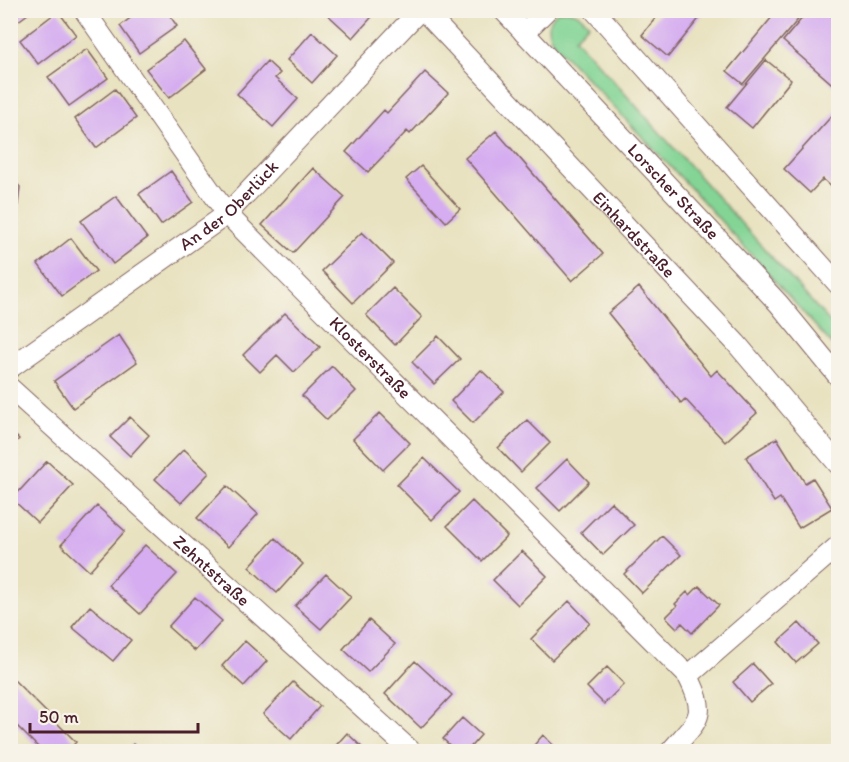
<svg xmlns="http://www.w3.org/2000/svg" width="849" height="762" font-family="Itim,sans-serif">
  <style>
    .green { fill: #83d495; stroke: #667a60; stroke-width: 1.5 }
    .building { fill: #d5adf0 }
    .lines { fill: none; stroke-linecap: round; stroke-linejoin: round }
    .minor-casing { stroke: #81635f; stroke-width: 22 }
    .minor { stroke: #fff; stroke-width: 20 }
    .labels { text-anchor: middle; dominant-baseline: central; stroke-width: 5; stroke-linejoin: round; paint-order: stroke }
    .street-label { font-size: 18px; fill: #4a1f2b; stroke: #f7f3e8 }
  </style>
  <rect width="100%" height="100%" fill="#f7f3e8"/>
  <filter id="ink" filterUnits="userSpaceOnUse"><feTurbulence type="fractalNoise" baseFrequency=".0167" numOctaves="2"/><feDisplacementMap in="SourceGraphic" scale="12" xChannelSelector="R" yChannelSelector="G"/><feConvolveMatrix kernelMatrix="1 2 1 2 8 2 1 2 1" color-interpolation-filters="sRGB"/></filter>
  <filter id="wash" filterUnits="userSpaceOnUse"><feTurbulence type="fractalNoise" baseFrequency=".008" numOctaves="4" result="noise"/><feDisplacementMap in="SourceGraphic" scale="24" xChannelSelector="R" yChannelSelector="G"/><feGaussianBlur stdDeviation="1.35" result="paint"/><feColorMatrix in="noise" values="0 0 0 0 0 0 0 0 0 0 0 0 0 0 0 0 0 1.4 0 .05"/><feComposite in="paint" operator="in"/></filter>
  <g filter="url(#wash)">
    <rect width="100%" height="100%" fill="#e8e2c0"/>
    <path class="green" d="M559 11C574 11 579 13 589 24L575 38 838 331V351L700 198 556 46C546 32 544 21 559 11Z"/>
    <g id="blocks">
      <path class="building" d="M10 10H33L17 22 13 16 10 18Z
        M141 10H166L177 26 139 53 120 26Z
        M331 10H378L353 38 327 14Z
        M662 10H706L668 57 642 35Z
        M778 10H795L801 16 743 84 727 71Z
        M809 10H825L838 22V89L783 41Z
        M58 11 76 35 38 64 20 40Z
        M312 32 337 55 312 83 287 60Z
        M184 41 206 69 169 98 146 69Z
        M87 49 108 78 69 106 48 77Z
        M766 60 791 80 752 128 727 107Z
        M267 61 280 73 275 78 298 99 273 127 237 94Z
        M425 72 448 93 410 134 407 131 368 172 346 152 384 110 387 113Z
        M115 89 136 118 96 148 75 119Z
        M838 109V193L823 179 810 193 784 169Z
        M496 131 603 254 572 281 465 158Z
        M421 166 460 209 446 222 406 179Z
        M313 168 345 197 293 253 262 225Z
        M171 171 193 202 161 225 139 194Z
        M10 176 20 187 18 205 10 211Z
        M116 196 147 238 113 264 81 221Z
        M362 232 393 263 353 303 322 271Z
        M71 238 96 271 62 296 38 264Z
        M639 287 711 376 717 370 757 413 725 442 685 399 681 403 608 313Z
        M393 288 422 317 395 345 366 315Z
        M285 313 320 347 294 372 277 355 260 372 243 355Z
        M119 335 137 362 73 408 54 381Z
        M438 336 460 359 434 384 412 362Z
        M332 366 356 391 327 420 302 396Z
        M481 370 504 392 473 423 451 401Z
        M380 413 410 443 383 470 353 439Z
        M130 417 149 435 130 456 110 437Z
        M527 420 550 443 521 472 498 448Z
        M10 431 19 439 10 448Z
        M777 438 805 483 813 478 832 508 799 528 780 498 774 502 746 457Z
        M184 449 209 473 181 503 155 479Z
        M424 458 459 492 432 520 397 485Z
        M567 459 589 482 560 511 537 488Z
        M47 461 73 485 38 523 12 499Z
        M227 486 258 514 228 547 197 518Z
        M472 501 507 536 482 561 447 526Z
        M611 502 634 525 603 555 581 532Z
        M97 506 125 531 89 571 61 545Z
        M662 536 681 555 642 593 624 574Z
        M275 538 303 564 277 593 249 567Z
        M145 545 177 574 140 614 108 585Z
        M522 551 547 576 518 605 493 580Z
        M326 574 351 597 321 629 295 606Z
        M699 586 719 605 692 633 682 623 677 628 666 617 677 606 675 604 687 592 690 595Z
        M195 597 222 621 195 651 168 627Z
        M569 601 590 623 552 660 531 639Z
        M90 606 131 640 113 661 72 627Z
        M369 620 395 644 368 672 343 649Z
        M799 623 818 644 796 663 778 642Z
        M245 641 267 661 244 686 222 666Z
        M415 661 452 695 421 728 385 694Z
        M753 664 771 684 750 702 733 682Z
        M607 667 624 684 604 704 587 687Z
        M10 676 76 742 67 752H43L10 719Z
        M293 682 320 706 291 739 263 714Z
        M462 718 481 735 466 752H457L443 739Z
        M347 733 367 752H330Z
        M543 735 560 752H528Z
        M133 744 141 752H126Z"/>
    </g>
  </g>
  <g filter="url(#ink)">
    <use href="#blocks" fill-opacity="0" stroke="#81635f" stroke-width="1.5"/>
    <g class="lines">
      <g class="minor-casing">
        <g id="minor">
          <path id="s1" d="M84 10 227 214 688 676"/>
          <path id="s2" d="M423 10 736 343 838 464"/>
          <path id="s3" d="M503 10 779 304 838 376"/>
          <path d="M594 10 838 284"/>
          <path d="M524 33 547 10"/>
          <path id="s4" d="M10 368 227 214 420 10"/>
          <path id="s5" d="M10 388 412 752"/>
          <path d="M670 752C698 719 709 718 688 676L838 546"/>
        </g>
      </g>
      <use href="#minor" class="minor"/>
    </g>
  </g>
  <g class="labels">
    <g class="street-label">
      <text stroke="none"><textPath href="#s3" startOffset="249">Lorscher Straße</textPath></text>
      <text stroke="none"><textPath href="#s4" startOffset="273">An der Oberlück</textPath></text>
      <text stroke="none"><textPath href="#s2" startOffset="308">Einhardstraße</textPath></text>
      <text stroke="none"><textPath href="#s1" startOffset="452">Klosterstraße</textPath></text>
      <text stroke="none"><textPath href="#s5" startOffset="272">Zehntstraße</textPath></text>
    </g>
  </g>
  <rect width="849" height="762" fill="none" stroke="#f7f3e8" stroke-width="36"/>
  <path d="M30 723v9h168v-9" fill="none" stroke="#4a1f2b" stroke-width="3"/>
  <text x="39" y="723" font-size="18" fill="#4a1f2b" stroke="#f7f3e8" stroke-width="4.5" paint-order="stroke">50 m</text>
</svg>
